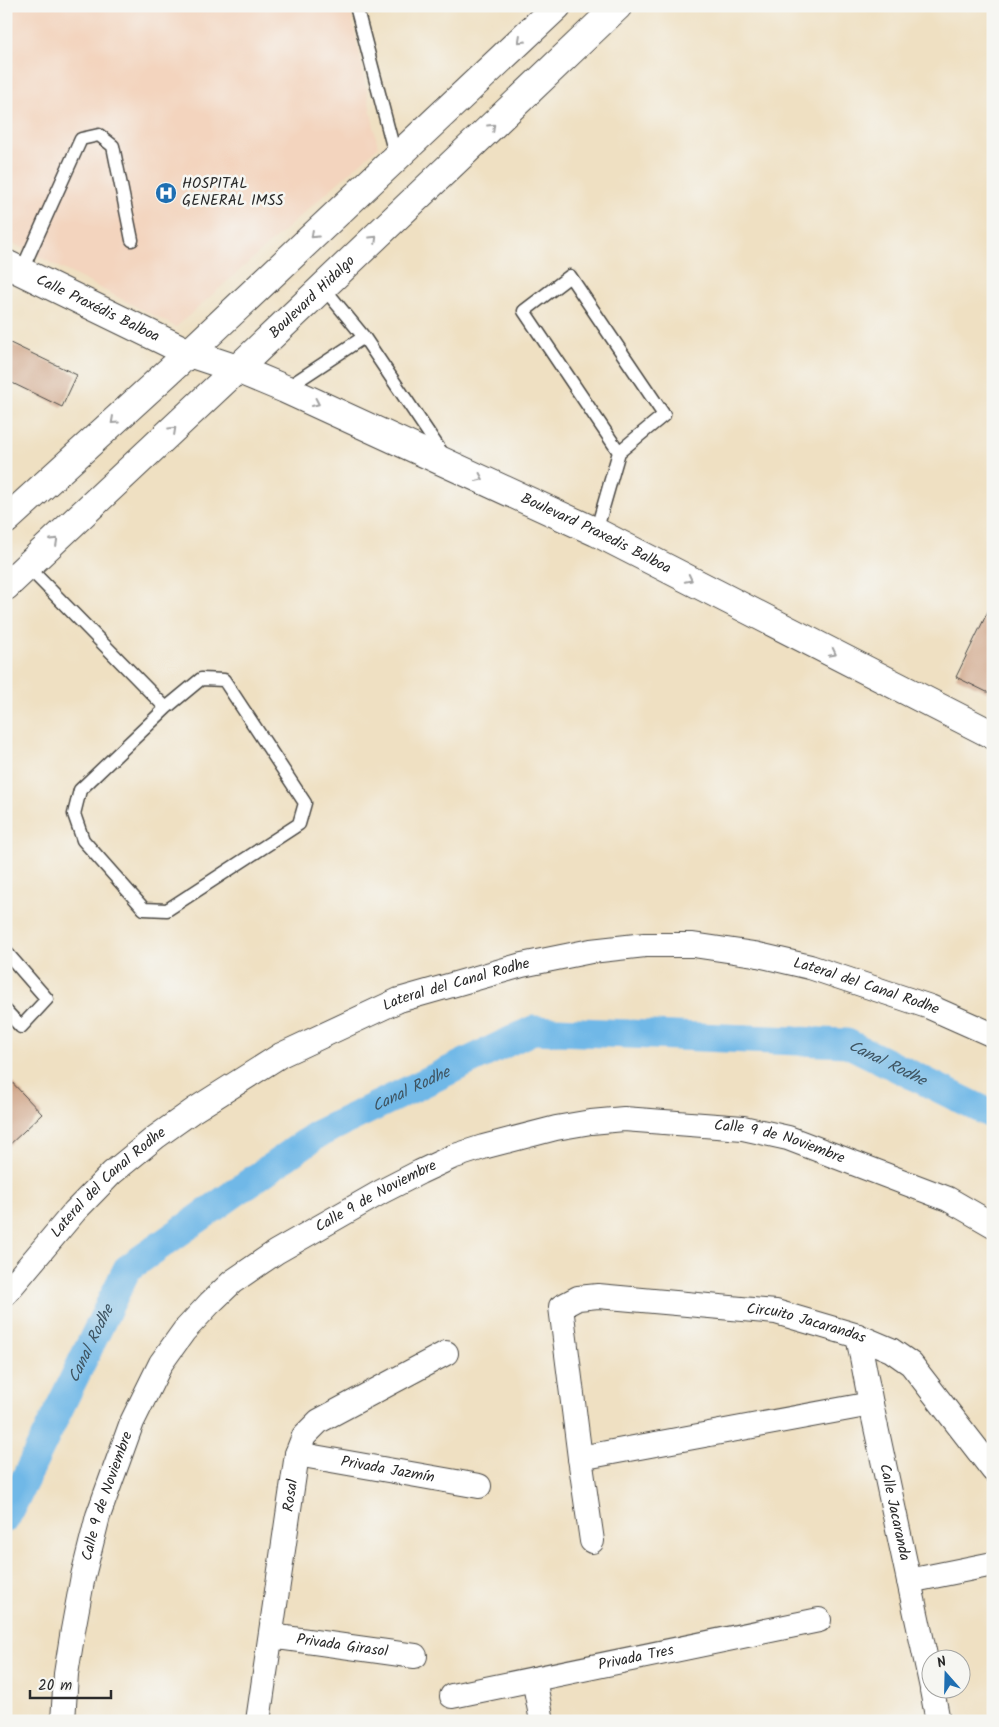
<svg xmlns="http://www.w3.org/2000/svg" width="999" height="1727" font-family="Kalam,sans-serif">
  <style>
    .built { fill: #f3d4be }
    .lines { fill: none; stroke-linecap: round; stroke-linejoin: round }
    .canal { stroke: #6fb8e7; stroke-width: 29 }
    .building { fill: #cea183 }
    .service-casing { stroke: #484642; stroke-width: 15 }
    .minor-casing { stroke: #484642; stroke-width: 26 }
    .secondary-casing { stroke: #484642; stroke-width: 30 }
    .primary-casing { stroke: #484642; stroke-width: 30 }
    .service { stroke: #fff; stroke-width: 12 }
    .minor { stroke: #fff; stroke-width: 24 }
    .secondary { stroke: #fff; stroke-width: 28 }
    .primary { stroke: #fff; stroke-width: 28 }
    .oneway { stroke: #a0a0a0 }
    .labels { text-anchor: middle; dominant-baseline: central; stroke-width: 5; stroke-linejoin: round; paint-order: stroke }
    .poi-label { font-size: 15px; fill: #2b2b2b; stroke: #f6f6f2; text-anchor: start }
    .street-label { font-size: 15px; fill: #2b2b2b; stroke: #f6f6f2 }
    .water-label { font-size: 16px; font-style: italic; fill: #3f5563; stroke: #f6f6f2 }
  </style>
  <rect width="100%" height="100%" fill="#f6f6f2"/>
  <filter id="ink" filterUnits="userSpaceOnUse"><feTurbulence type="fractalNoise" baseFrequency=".02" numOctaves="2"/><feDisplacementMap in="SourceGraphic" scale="10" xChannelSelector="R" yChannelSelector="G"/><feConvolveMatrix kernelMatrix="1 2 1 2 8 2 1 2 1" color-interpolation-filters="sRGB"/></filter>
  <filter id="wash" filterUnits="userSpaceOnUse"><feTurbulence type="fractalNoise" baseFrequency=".0096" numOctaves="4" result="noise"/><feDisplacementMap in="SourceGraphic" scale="20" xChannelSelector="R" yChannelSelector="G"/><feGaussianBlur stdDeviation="1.12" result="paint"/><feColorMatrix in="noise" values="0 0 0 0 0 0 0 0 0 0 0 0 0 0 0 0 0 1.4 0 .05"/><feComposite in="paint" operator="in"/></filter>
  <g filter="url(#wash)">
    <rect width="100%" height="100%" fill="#efe0c2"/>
    <path class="built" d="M6 6H350L378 147 176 327 6 240Z"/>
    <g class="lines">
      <path class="canal" id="s1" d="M6 1518 127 1269 318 1134 533 1030 847 1043 993 1115"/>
    </g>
    <g id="blocks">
      <path class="building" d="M6 341 77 375 62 407 6 380Z
        M993 601V695L956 677Z
        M6 1076 42 1114 6 1148Z"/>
    </g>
  </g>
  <g filter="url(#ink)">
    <use href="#blocks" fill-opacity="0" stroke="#484642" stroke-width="1"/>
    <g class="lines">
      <g class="service-casing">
        <path id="service" d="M356 6 396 158
          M21 272 81 139 99 135 113 146 132 240
          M323 287 364 337 444 456
          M285 389 364 337
          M596 532 619 452 664 415 570 276 524 311 619 452
          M27 566 166 708
          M201 679 224 680 305 803 299 824 167 910 144 909 83 840 74 814 80 790 166 708Z
          M6 952 47 999 21 1027 6 1011"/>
      </g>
      <g class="minor-casing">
        <g id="minor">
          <path id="s2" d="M6 1293 75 1211 112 1173 156 1137 194 1110 281 1055 399 1000 522 965 591 951 645 945H693L754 954 810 967 930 1007 993 1035"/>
          <path id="s3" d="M858 1336 871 1404 932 1688"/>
          <path id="s4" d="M871 1404 580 1458 561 1307 578 1298 598 1296 776 1312 858 1336 891 1350 911 1364 993 1470"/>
          <path id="s5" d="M297 1454 479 1486"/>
          <path d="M580 1458 592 1541"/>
          <path d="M909 1581 993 1564"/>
          <path id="s6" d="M271 1636 415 1656"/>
          <path d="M534 1679 542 1721"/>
          <path d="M932 1690 938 1721"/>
          <path id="s7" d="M452 1696 819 1620"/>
          <path id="s8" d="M63 1721 66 1674 73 1630 83 1576 98 1516 132 1422 161 1363 184 1331 210 1303 232 1282 276 1252 381 1192 420 1172 452 1157 483 1147 556 1128 591 1122 624 1119 743 1128 788 1138 948 1199 993 1225"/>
          <path id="s9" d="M258 1721 297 1454 304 1436 319 1421 446 1353"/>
        </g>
      </g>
      <g class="secondary-casing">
        <g id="secondary">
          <path id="s10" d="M6 264 189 353 237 369 285 389 596 532 993 735"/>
        </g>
      </g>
      <g class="primary-casing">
        <g id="primary">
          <path d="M6 520 189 353 557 6"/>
          <path id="s11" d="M6 586 237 369 618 6"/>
        </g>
      </g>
      <use href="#service" class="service"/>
      <use href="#minor" class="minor"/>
      <use href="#secondary" class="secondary"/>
      <use href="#primary" class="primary"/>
    </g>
    <defs><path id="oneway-chevron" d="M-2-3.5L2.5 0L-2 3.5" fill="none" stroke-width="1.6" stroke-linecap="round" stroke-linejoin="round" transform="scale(1.25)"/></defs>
    <g class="oneway">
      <use href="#oneway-chevron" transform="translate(521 40) rotate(137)"/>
      <use href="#oneway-chevron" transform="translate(492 127) rotate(-44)"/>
      <use href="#oneway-chevron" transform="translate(314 235) rotate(137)"/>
      <use href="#oneway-chevron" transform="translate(374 239) rotate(-44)"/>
      <use href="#oneway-chevron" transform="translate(316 403) rotate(25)"/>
      <use href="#oneway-chevron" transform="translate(114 421) rotate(138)"/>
      <use href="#oneway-chevron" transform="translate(173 430) rotate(-43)"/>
      <use href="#oneway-chevron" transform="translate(480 478) rotate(25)"/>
      <use href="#oneway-chevron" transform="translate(55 541) rotate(-43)"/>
      <use href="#oneway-chevron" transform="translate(689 579) rotate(27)"/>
      <use href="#oneway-chevron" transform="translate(833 653) rotate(27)"/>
    </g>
  </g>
  <defs>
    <g id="hospital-disc" transform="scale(1.125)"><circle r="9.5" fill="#1f6fb2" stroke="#f6f6f2"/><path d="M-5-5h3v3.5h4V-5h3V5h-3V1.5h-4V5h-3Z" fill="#fff"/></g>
  </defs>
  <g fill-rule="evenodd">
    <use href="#hospital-disc" x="166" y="193"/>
  </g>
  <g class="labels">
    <g class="poi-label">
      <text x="182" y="184">HOSPITAL<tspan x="182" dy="17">GENERAL IMSS</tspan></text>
    </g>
    <g class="street-label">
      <text stroke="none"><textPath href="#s11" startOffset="421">Boulevard Hidalgo</textPath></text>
      <text stroke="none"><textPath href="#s10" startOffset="102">Calle Praxédis Balboa</textPath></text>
      <text stroke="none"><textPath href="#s10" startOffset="649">Boulevard Praxedis Balboa</textPath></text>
      <text stroke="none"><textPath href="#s2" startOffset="556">Lateral del Canal Rodhe</textPath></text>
      <text stroke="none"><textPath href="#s2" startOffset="976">Lateral del Canal Rodhe</textPath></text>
      <text stroke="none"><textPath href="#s8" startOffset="1070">Calle 9 de Noviembre</textPath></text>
      <text stroke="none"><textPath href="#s2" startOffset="151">Lateral del Canal Rodhe</textPath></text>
      <text stroke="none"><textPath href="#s8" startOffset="650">Calle 9 de Noviembre</textPath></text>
      <text stroke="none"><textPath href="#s4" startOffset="698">Circuito Jacarandas</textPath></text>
      <text stroke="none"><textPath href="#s5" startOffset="92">Privada Jazmín</textPath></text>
      <text stroke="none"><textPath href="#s8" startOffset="230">Calle 9 de Noviembre</textPath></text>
      <text stroke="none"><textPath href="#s9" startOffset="228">Rosal</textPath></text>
      <text stroke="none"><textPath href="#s3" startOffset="180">Calle Jacaranda</textPath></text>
      <text stroke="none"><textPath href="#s6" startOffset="72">Privada Girasol</textPath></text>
      <text stroke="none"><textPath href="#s7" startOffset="188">Privada Tres</textPath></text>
    </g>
    <g class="water-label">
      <text stroke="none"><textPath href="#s1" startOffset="1109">Canal Rodhe</textPath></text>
      <text stroke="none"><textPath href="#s1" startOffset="614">Canal Rodhe</textPath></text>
      <text stroke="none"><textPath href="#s1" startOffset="194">Canal Rodhe</textPath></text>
    </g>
  </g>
  <rect width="999" height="1727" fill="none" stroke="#f6f6f2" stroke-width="25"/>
  <g transform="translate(946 1674) rotate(340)"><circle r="24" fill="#f6f6f2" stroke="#a5a5a2"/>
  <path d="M0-4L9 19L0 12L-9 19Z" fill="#1f6fb2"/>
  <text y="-8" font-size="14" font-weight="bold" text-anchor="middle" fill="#2b2b2b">N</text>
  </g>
  <path d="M30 1690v8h81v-8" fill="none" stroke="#2b2b2b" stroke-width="2.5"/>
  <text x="38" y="1690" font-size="15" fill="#2b2b2b" stroke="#f6f6f2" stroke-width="4" paint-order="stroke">20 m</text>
</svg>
